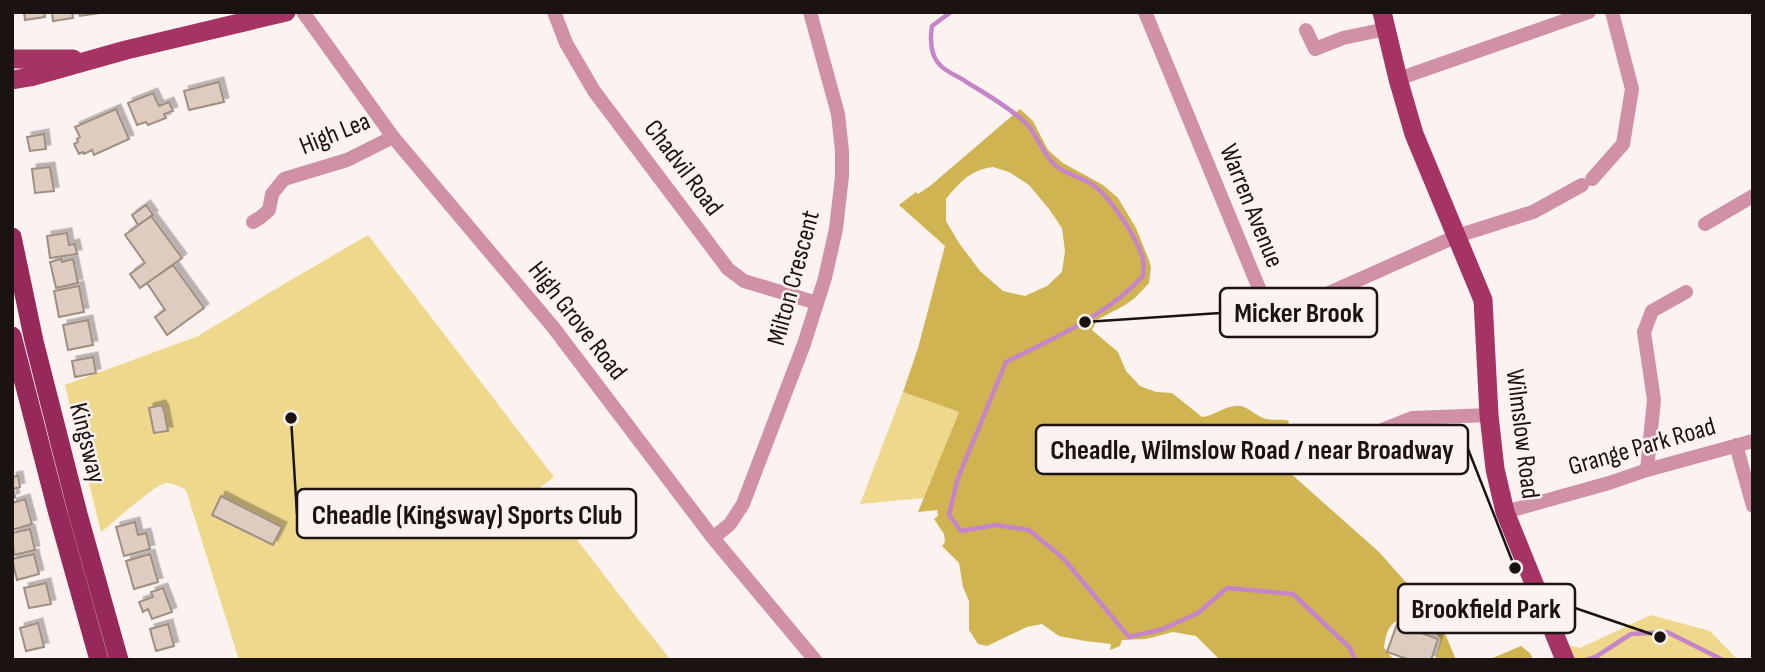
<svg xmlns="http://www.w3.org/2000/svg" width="1765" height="672" font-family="'Sofia Sans Condensed',sans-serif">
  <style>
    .green { fill: #eed88c }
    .forest { fill: #d0b451; fill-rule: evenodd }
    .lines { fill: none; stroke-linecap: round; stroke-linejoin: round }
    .stream { stroke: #c684c9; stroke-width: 4.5 }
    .building { fill: #ddccbf; stroke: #9e8f82; stroke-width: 2; filter: url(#shadow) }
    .minor { stroke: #d090a6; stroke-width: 14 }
    .primary { stroke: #a53465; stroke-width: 19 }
    .trunk { stroke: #96285a; stroke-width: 19 }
    .labels { text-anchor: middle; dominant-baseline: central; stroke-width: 5; stroke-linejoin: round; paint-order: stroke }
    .street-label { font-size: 26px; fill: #1b1312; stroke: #fcf3f1 }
    .leader { fill: none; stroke: #1b1312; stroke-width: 2.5 }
    .callout-dot { fill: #1b1312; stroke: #fcf3f1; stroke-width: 2.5 }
    .callout { fill: #fcf3f1; stroke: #1b1312; stroke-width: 2.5 }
    .callout-label { font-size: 28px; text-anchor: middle; font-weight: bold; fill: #1b1312 }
  </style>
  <defs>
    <filter id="shadow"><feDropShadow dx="4.5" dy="-4.5" stdDeviation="0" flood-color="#0004"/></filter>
  </defs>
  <rect width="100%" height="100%" fill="#fcf3f1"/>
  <path class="green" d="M368 235 554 477 538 489 634 614 671 660H239L186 490C180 487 171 482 165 483 152 487 114 522 101 532L65 385 198 336 274 290Z
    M903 392 959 412 924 498 860 504Z
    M1651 615 1710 631 1738 660H1565L1559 643 1580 648Z"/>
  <path class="forest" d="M1020 109 1033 121 1048 150 1063 163 1103 185 1118 198 1136 228 1149 260 1151 268 1149 283 1136 297 1125 305 1097 320 1092 330 1118 352 1126 371 1140 386 1156 392 1172 393 1202 417C1214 416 1223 407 1235 406 1244 404 1253 413 1261 417 1270 422 1280 418 1289 421L1279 455 1278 460 1280 464 1379 552 1435 615 1444 631 1456 660H1435L1441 639C1440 639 1434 630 1434 630 1426 623 1405 616 1395 622 1387 627 1385 639 1384 648L1394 660H1220L1196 636 1173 632 1146 639 1122 640 1120 646 1110 650 1111 644 1085 641 1059 636 1042 624 1027 627 987 646 978 644 969 630V601L963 587 959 563 942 546 945 542 944 534 934 519 938 516 937 510 918 512 959 412 903 392 918 348 945 246 899 205 916 192 918 194 930 186ZM993 167 1009 172 1029 185 1049 209 1062 228 1065 251 1062 272 1047 286 1025 296 1003 291 980 271 959 243 946 221V199C960 182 970 170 993 167Z
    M1521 646 1530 653 1533 660H1488Z"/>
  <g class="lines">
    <path class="stream" d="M951 12 932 26C930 39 930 56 941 66 948 73 960 77 968 83 988 95 1008 107 1025 122 1038 135 1042 154 1056 166 1067 175 1082 177 1093 185 1110 197 1139 240 1143 260 1144 265 1143 271 1143 276 1108 315 1052 339 1006 362L958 478 949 515 961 531 996 525 1029 530 1063 558 1129 637 1163 629 1198 613 1227 588 1293 594 1350 648 1355 660
      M1586 660 1597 656 1631 634 1667 632 1723 660"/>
  </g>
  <path class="building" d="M24 12H44L45 17 25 20Z
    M52 12H72L73 18 53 21Z
    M79 12H99L100 13 80 16Z
    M219 82 224 102 189 110 184 91Z
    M153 93 159 106 169 102 173 111 164 114 166 118 148 125 146 122 137 125 128 103Z
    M116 109 129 139 94 155 92 150 84 154 83 152 79 154 74 144 78 142 77 139 80 137 75 127Z
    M44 134 46 149 30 151 27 137Z
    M50 167 54 191 35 193 32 169Z
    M146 205 153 215 138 225 132 215Z
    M151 216 182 258 140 288 130 274 145 263 125 235Z
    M67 233 69 245 75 244 77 254 50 258 47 236Z
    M61 259 62 262 73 259 78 283 56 288 50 262Z
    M173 265 204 308 167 335 155 317 165 310 147 283Z
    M79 286 84 312 59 317 54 291Z
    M88 320 93 345 68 350 63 325Z
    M93 357 96 373 75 377 72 361Z
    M161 405 164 410 168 431 154 433 149 408Z
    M18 476 20 487 13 489 15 497 12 498V477Z
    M221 496 282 527 273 545 212 515Z
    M25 499 32 524 12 530V503Z
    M135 522 138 535 146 533 150 549 124 556 116 527Z
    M30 529 35 550 14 555 12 533Z
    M34 554 39 574 17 580 12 559Z
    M150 554 158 582 134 589 126 561Z
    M46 583 51 604 29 608 24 588Z
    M163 588 172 612 152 619 148 609 143 612 139 602 153 597 151 592Z
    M38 623 44 647 26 651 20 628Z
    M168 624 174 646 156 651 150 629Z
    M1397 624 1438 639 1431 660H1410L1387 652Z"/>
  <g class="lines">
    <path class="minor" d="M303 12 393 137 553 327 713 538 815 660
      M554 12 566 43 594 91 728 269 744 281 817 303
      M1145 12 1263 298 1276 310 1293 309 1457 236 1533 212 1582 185
      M1306 30 1315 49 1343 38 1386 29
      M1398 79 1589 12
      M1592 179 1623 144 1632 89 1612 12
      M253 222 261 217 269 210 272 194 284 179 347 160 393 137
      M1705 224 1753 196
      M1347 444 1412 418 1489 415
      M1736 445 1753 506
      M1647 470 1654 400 1644 332 1652 311 1686 292
      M1505 512 1609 483 1647 470 1753 441
      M713 538 730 524 743 504 804 344 825 278 836 229 842 176V151L838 114 810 12"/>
    <path class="primary" d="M1382 12 1398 79 1414 134 1483 300 1489 415 1495 469 1505 512 1565 660
      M12 59H73
      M12 80 30 77 126 50 286 12"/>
    <path class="trunk" d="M12 237 34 341 78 514 119 660
      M12 336 57 510 99 660"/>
  </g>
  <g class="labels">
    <g class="street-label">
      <text transform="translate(335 134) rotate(-22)">High Lea</text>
      <text transform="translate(683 168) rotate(53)">Chadvil Road</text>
      <text transform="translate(1251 206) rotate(68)">Warren Avenue</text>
      <text transform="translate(794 278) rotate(-75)">Milton Crescent</text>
      <text transform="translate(577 321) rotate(52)">High Grove Road</text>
      <text transform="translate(1522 434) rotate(83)">Wilmslow Road</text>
      <text transform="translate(87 443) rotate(76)">Kingsway</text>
      <text transform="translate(1642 447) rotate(-16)">Grange Park Road</text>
    </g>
  </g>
  <path class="leader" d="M1085 322L1220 313M1515 568L1468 449M291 418L297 514M1660 637L1575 608"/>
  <g class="callout-dot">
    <circle cx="1085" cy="322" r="7"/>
    <circle cx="1515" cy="568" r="7"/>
    <circle cx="291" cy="418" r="7"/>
    <circle cx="1660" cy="637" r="7"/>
  </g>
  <g class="callout">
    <rect x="1220" y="288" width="157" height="49" rx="7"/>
    <rect x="1036" y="425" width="432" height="49" rx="7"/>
    <rect x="297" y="489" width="339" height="49" rx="7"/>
    <rect x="1398" y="584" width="177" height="49" rx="7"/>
  </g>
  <g class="callout-label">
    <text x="1299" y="322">Micker Brook</text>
    <text x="1252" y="459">Cheadle, Wilmslow Road / near Broadway</text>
    <text x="467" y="524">Cheadle (Kingsway) Sports Club</text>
    <text x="1486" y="618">Brookfield Park</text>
  </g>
  <rect width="1765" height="672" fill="none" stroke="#1b1312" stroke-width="28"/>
</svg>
